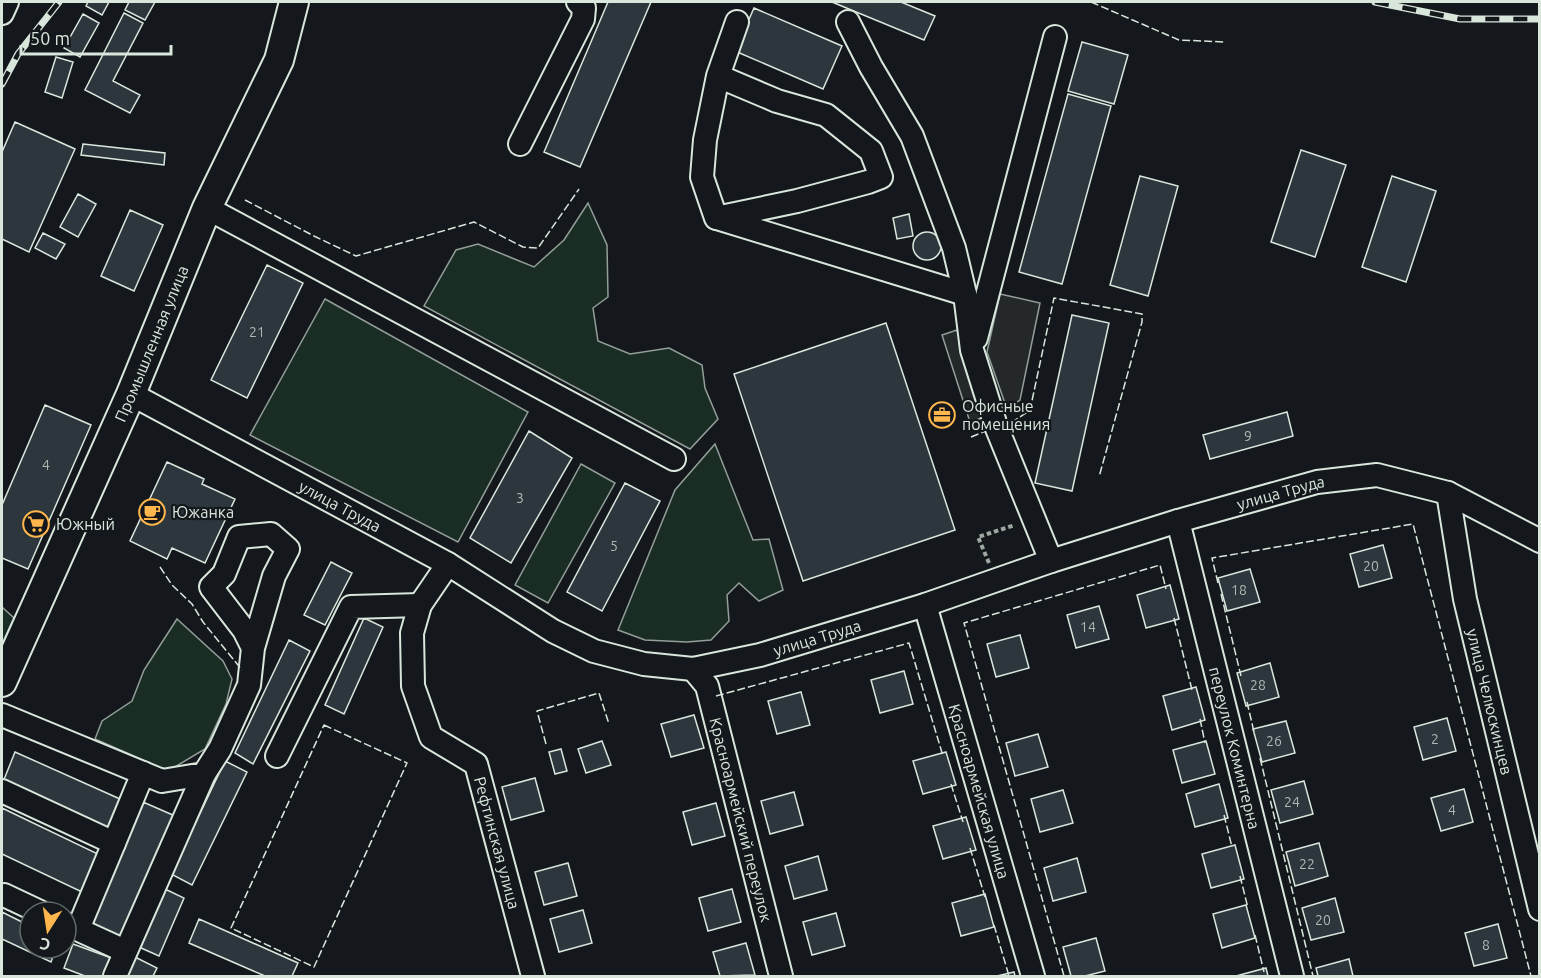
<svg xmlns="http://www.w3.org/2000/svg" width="1541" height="978" font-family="Ubuntu,sans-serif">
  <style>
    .green { fill: #1a2d24; stroke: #939e99; stroke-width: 1.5 }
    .parking { fill: #24282b; stroke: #939e99; stroke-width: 1.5 }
    .building { fill: #2c363c; stroke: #d8e6dc; stroke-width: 1.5 }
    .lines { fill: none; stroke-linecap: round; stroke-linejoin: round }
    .minor-casing { stroke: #d8e6dc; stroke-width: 26 }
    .major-casing { stroke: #d8e6dc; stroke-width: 32 }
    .path { stroke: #9da8a2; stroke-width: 4; stroke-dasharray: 4.5 3; stroke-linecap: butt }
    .minor { stroke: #14181c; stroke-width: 22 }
    .major { stroke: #14181c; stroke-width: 28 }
    .rail-casing { stroke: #d8e6dc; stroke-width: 7 }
    .rail { stroke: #14181c; stroke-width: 4.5; stroke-dasharray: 14; stroke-linecap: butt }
    .fence { stroke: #d8e6dc; stroke-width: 1.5; stroke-dasharray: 8 3; stroke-linecap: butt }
    .labels { text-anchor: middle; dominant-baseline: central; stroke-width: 4.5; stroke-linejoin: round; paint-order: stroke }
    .number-label { font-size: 14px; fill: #adbab4 }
    .street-label { font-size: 16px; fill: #d8e6dc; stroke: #14181c }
    .poi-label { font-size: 16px; fill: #d8e6dc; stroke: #14181c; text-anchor: start }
  </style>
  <rect width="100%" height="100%" fill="#14181c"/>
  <path class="green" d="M588 203 607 245 608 297 593 308 598 341 630 354 669 348 702 365 705 388 718 419 690 449 424 306 456 250 478 244 534 267 564 240Z
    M325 299 528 412 458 542 250 435Z
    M715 444 753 540 769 539 783 590 759 601 739 583 727 595 729 621 711 640 687 642 645 640 618 630 675 490Z
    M581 464 615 483 548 603 515 585Z
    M2 607 14 618 2 644Z
    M177 619 223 661 232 679 226 704 205 749 168 771 95 739 102 721 132 701 144 670Z"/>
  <path class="parking" d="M1000 294 1040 303 1020 400 1007 409 987 352Z
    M957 330 985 417 970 422 942 335Z"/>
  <path class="building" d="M88 2H109L102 15 86 6Z
    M129 2H155L145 20 125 10Z
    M608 2H651L580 167 544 152Z
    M832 2H901L935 16 924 40Z
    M754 8 842 46 823 89 735 51Z
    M124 13 143 23 113 81 140 95 130 113 85 90Z
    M83 14 99 23 80 57 64 48Z
    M1082 42 1128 55 1114 104 1068 91Z
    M56 57 73 62 62 98 45 92Z
    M1068 94 1111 106 1062 284 1019 272Z
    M15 122 75 149 29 252 2 239V152Z
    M83 144 165 153 164 165 81 155Z
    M1301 150 1346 165 1315 257 1271 242Z
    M1140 176 1178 186 1148 296 1110 285Z
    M1392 176 1436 191 1406 282 1362 267Z
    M78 194 96 204 78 237 60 227Z
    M130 210 163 225 134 291 101 276Z
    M909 214 913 236 897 239 893 218Z
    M913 246a14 14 0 1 1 28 0a14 14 0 1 1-28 0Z
    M43 233 65 244 56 259 35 248Z
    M267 265 303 283 247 398 211 380Z
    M1072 315 1109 323 1072 491 1035 483Z
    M886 323 955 530 803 581 734 374Z
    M45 405 91 425 28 569 2 558V505Z
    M1287 412 1293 436 1210 459 1203 435Z
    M529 431 572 458 511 563 470 538Z
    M167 462 204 479 202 484 235 499 205 563 172 548 167 559 130 541Z
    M625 483 660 501 602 611 567 592Z
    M1383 545 1392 578 1359 587 1350 554Z
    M331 562 352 573 325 625 304 615Z
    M1250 569 1260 602 1227 611 1218 578Z
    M1170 585 1179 619 1146 628 1137 595Z
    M1099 606 1109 639 1076 648 1067 615Z
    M364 618 383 627 344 714 325 705Z
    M1020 635 1029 668 996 677 987 644Z
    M289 640 310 651 253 764 235 753Z
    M1270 663 1279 697 1246 706 1237 673Z
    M904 671 913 704 880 713 871 680Z
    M1196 687 1205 720 1172 730 1163 696Z
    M801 692 810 725 777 734 768 701Z
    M694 715 704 748 671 757 661 724Z
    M1447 718 1456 751 1423 760 1414 727Z
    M1286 721 1295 753 1262 762 1253 729Z
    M1038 734 1048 767 1015 776 1006 743Z
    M602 741 611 765 586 773 578 749Z
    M1206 741 1215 774 1182 783 1173 750Z
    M561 749 567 771 555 774 549 752Z
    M15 752 120 799 107 829 3 782Z
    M946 752 956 785 923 794 913 761Z
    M225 761 247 772 192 885 171 874Z
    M535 778 544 811 511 820 502 787Z
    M1304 781 1313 814 1280 823 1271 790Z
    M1219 784 1228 818 1195 827 1186 794Z
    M1464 789 1473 822 1441 831 1431 798Z
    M1063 790 1073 823 1040 832 1031 799Z
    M794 792 803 825 770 834 761 801Z
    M143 802 175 816 121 940 89 925Z
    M716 803 725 836 692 845 683 812Z
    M2 808 98 854 82 892 2 854Z
    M966 817 976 850 943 859 933 826Z
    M1319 843 1328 876 1295 886 1286 852Z
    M1235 845 1244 879 1211 888 1202 854Z
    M818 856 827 890 794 899 785 866Z
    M1077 858 1086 892 1053 901 1044 868Z
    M568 863 577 896 544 905 535 872Z
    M165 889 184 898 159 956 139 947Z
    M732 889 741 922 708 931 699 898Z
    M985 894 994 927 961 936 952 903Z
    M1335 898 1344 932 1311 940 1302 908Z
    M1246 905 1255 938 1222 948 1213 914Z
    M583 910 592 943 559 952 550 919Z
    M2 912 30 926V948H56L51 962 2 939Z
    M836 913 845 946 812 955 803 922Z
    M199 919 298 963 292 976H265L189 943Z
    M1498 924 1507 958 1474 966 1465 933Z
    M1096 938 1105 971 1085 976H1071L1063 947Z
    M746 943 755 975 720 976 713 952Z
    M73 944 114 959 107 976H85L64 968Z
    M131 955 157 968 153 976H121Z
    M1349 959 1353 976H1318L1316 968Z
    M1266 968 1268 976H1236Z
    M1014 972 1015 976H997Z"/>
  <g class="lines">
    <g class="minor-casing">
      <g id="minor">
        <path d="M2 13 7 2"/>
        <path d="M848 22 871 67 912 136 954 248 965 294 972 350 996 426 1051 561"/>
        <path d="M718 76 777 101 826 115 871 151 881 177 868 182 797 201 716 218 702 177 705 140 718 76 737 22"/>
        <path d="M520 144 583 19 584 8 578 2"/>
        <path d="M207 208 674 459"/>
        <path d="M717 218 965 294"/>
        <path d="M976 338 1055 37"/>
        <path id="s1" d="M131 394 448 564 553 631 594 651 644 664 693 669 760 655 925 605 1051 561 1178 521 1317 482 1377 475 1448 493 1540 541"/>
        <path id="s2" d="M1448 493 1465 599 1540 909"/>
        <path id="s3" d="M1178 521 1292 976"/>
        <path id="s4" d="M448 564 420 605 412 633 413 686 431 737 476 764 533 976"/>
        <path id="s5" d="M925 605 1033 976"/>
        <path id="s6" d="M693 669 707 686 781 976"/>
        <path d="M2 715 162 781 204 774 220 749 249 685 253 648 274 576 288 549 271 534 239 537 224 574 211 587 244 630 253 648"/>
        <path d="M277 756 351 607 420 605"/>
        <path d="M2 791 114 843 143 773"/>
        <path d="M4 895 40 912"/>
        <path d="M66 924 125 951"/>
        <path d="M78 929 114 843"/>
        <path d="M115 976 204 774"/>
      </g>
    </g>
    <g class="major-casing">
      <g id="major">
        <path id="s7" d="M2 682 131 394 207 208 279 60 294 2"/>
      </g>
    </g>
    <path class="path" d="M989 563 978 537 1015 525"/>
    <use href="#minor" class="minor"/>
    <use href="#major" class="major"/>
    <g class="rail-casing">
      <path id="rail" d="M1375 2 1460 19H1540
        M2 84 18 54 59 2"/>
    </g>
    <use href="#rail" class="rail"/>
    <path class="fence" d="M1091 2 1179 40 1226 42
      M245 200 314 236 356 256 474 222 523 247 538 248 579 189
      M1011 423 1030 410 1054 298 1142 314V322L1099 477
      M971 437 986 431
      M160 567 172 585 192 604 203 622 242 670
      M1218 583 1212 558 1413 524 1531 976
      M1221 594 1241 676
      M1174 618 1192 690
      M716 696 909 643 943 756
      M1247 702 1254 732
      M1200 719 1205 743
      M324 725 407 763 314 967 231 928Z
      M546 744 537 711 599 693 609 724
      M1260 758 1313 976
      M951 784 963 822
      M1224 815 1232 847
      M970 848 985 897
      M1240 876 1248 908
      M994 925 1009 976
      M1255 935 1264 972
      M1064 976 964 623 1160 565 1166 589"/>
  </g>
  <defs>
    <g id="office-ring" transform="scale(1.35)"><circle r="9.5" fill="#14181c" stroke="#ffb74d" stroke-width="1.5"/><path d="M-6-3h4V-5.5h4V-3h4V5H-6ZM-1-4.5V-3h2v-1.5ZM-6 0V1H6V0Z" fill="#ffb74d"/></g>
    <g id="cafe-ring" transform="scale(1.35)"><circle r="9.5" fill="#14181c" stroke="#ffb74d" stroke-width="1.5"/><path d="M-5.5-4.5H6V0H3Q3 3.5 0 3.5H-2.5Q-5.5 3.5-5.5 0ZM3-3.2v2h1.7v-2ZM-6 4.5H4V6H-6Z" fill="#ffb74d"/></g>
    <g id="supermarket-ring" transform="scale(1.35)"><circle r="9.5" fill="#14181c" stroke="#ffb74d" stroke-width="1.5"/><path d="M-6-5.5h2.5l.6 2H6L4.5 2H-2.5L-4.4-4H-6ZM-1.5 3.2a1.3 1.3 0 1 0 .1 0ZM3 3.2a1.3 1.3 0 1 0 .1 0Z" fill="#ffb74d"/></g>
  </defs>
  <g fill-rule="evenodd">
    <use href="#office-ring" x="942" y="415"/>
    <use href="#cafe-ring" x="152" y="512"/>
    <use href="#supermarket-ring" x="36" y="524"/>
  </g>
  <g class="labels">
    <g class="number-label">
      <text x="257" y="332">21</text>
      <text x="1248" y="436">9</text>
      <text x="46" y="465">4</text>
      <text x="520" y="498">3</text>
      <text x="614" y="546">5</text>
      <text x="1371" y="566">20</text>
      <text x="1239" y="590">18</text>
      <text x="1088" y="627">14</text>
      <text x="1258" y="685">28</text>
      <text x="1435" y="739">2</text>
      <text x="1274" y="741">26</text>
      <text x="1292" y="802">24</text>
      <text x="1452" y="810">4</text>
      <text x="1307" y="864">22</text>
      <text x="1323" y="920">20</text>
      <text x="1486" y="945">8</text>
    </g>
    <g class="street-label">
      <text stroke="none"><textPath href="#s7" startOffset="370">Промышленная улица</textPath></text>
      <text stroke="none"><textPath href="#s1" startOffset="1245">улица Труда</textPath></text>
      <text stroke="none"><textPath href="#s1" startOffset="237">улица Труда</textPath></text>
      <text stroke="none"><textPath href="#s1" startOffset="759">улица Труда</textPath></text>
      <text stroke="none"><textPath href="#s2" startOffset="213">улица Челюскинцев</textPath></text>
      <text stroke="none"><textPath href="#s3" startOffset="234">переулок Коминтерна</textPath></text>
      <text stroke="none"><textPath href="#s5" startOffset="194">Красноармейская улица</textPath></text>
      <text stroke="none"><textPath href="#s6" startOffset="160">Красноармейский переулок</textPath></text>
      <text stroke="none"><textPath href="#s4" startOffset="320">Рефтинская улица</textPath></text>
    </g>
    <g class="poi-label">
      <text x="962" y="406">Офисные<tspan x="962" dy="18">помещения</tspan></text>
      <text x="172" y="512">Южанка</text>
      <text x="56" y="524">Южный</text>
    </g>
  </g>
  <rect width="1541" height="978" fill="none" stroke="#d8e6dc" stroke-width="6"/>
  <g transform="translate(48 930) rotate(192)"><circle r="28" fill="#14181c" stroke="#626a69" stroke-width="1.5"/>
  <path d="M0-4.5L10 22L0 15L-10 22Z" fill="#ffb74d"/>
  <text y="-9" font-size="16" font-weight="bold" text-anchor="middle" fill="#d8e6dc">С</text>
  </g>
  <path d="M21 45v9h150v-9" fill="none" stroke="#d8e6dc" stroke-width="3"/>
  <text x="30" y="45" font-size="18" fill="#d8e6dc" stroke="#14181c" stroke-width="4.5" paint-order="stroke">50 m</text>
</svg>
